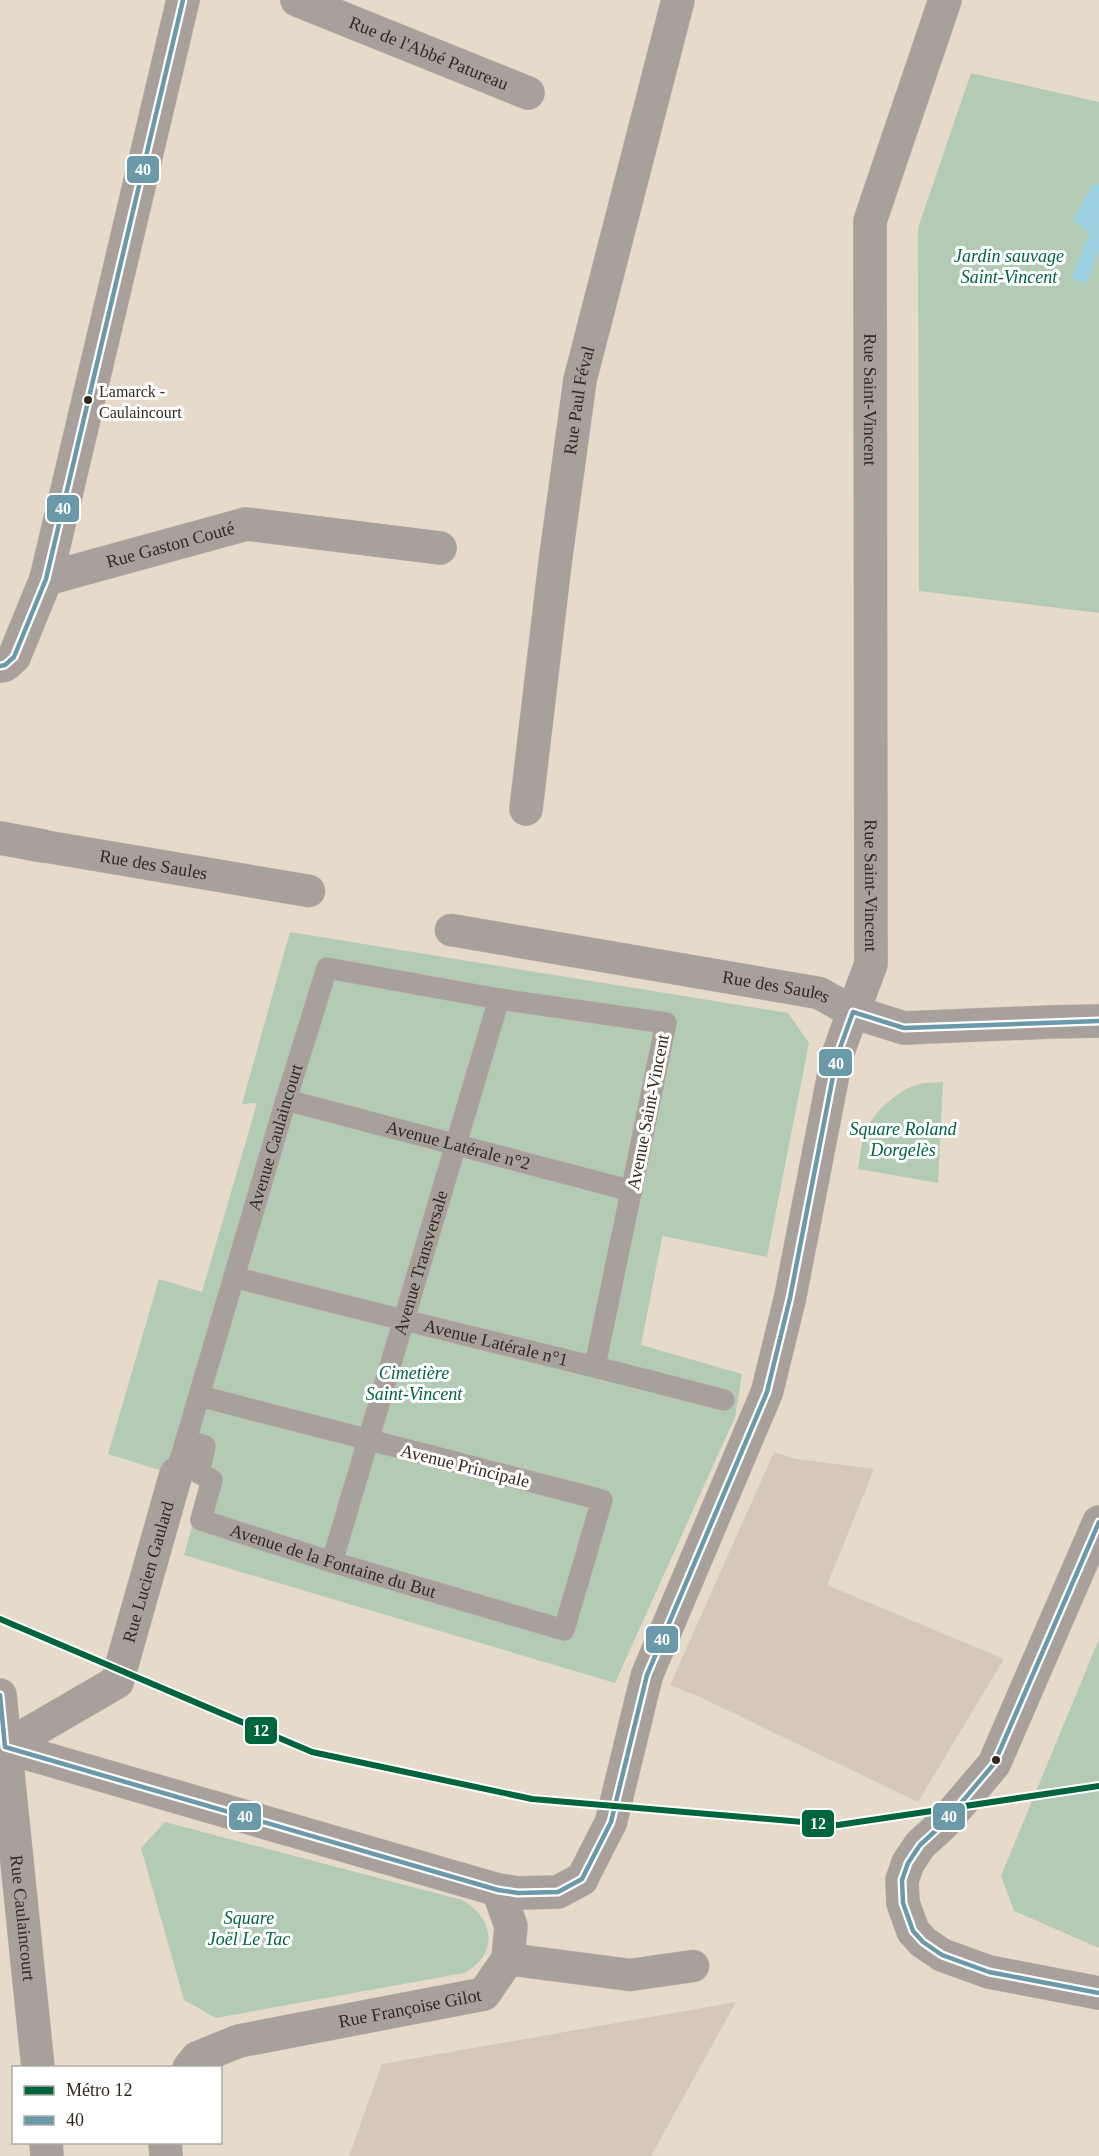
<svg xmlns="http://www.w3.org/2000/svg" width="1099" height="2156" font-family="Georgia,serif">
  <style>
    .education { fill: #d6c8b8 }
    .green { fill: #b3cbb5 }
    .water { fill: #9acfe0 }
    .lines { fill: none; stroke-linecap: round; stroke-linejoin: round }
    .service-casing { stroke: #c0b6aa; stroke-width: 22 }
    .pedestrian-casing { stroke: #c0b6aa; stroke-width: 33 }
    .minor-casing { stroke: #c0b6aa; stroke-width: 34 }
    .tertiary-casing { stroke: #c0b6aa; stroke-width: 34 }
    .service { stroke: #a8a09b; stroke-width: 21 }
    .pedestrian { stroke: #a8a09b; stroke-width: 32 }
    .minor { stroke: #a8a09b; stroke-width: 33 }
    .tertiary { stroke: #a8a09b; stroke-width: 33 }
    .bus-1-casing { stroke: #fff; stroke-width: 9 }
    .bus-1 { stroke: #6a99aa; stroke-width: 4.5 }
    .metro-1-casing { stroke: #fff; stroke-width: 10 }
    .metro-1 { stroke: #00643c; stroke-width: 6 }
    .bus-dot { fill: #332a1e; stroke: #fff; stroke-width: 2 }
    .labels { text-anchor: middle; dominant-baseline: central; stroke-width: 6; stroke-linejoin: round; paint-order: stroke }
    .bus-label { font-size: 16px; fill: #332a1e; stroke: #fff; text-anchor: start }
    .street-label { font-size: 18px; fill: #332a1e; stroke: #fff }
    .park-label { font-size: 18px; font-style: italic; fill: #016343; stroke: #fff }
    .line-badge { stroke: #fff; stroke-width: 2 }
    .badge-label { font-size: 16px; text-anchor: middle; font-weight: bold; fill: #fff }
  </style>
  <rect width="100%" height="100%" fill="#e6daca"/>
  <path class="education" d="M774 1452 796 1459 874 1469 827 1585 1004 1659 918 1802 702 1698 670 1685Z
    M736 2002 651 2156H349L382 2064Z"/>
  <path class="green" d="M971 73 1099 102V613L919 591 918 228Z
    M290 932 788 1013 809 1043 767 1257 663 1236 662 1238 641 1345 742 1374 735 1417 615 1683 184 1555 204 1484 108 1454 159 1279 202 1292 257 1103 242 1104Z
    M943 1082 938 1183 858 1169C860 1157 861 1144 865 1132 873 1112 899 1089 920 1084 927 1082 936 1083 943 1082Z
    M1099 1639V1948L1014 1911 1001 1876Z
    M165 1822 462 1900C495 1918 499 1955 464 1973L216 2018 184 2000 141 1848Z"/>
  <path class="water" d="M1094 183 1099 185V249L1086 284 1072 278 1090 232 1072 220Z"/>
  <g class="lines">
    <g class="service-casing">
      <g id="service">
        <path id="s1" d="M286 1100 632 1191"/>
        <path id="s2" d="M234 1277C397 1320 561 1357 724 1400"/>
        <path id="s3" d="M186 1440 205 1446 199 1473 212 1480 201 1520 332 1562 564 1630 602 1500 199 1396"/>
        <path id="s4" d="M176 1474 286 1100 327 968 499 999 666 1023 595 1366"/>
        <path id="s5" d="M332 1562 499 999"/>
      </g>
    </g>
    <g class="pedestrian-casing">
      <g id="pedestrian">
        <path id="s6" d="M43 846 309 891"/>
        <path id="s7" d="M451 930 819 993 853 1012 837 1056 790 1298 767 1392 647 1675 611 1822 582 1879"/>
        <path d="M508 1959 630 1975 693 1966"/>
      </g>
    </g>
    <g class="minor-casing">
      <g id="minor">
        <path id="s8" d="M297 0 528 93"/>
        <path id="s9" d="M945 0 870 221 871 964 853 1012 904 1028 1051 1022 1099 1021"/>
        <path id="s10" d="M46 579 246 524 440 548"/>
        <path d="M0 666 5 665 14 657 46 579 183 0"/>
        <path id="s11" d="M526 809 555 563 580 380 678 0"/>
        <path d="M0 838 43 846"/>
        <path d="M1099 1522 994 1764 943 1824 920 1845 908 1863 902 1880 903 1903 913 1931 923 1942 942 1955 989 1972 1099 1993"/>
        <path d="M5 1747 498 1890 518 1893 558 1892 582 1879"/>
        <path id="s12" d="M5 1747 117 1682 176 1474"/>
        <path id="s13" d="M189 2068 197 2058 239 2041 484 1994 508 1959 511 1926 498 1890"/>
        <path d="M165 2142 166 2156"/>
      </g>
    </g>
    <g class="tertiary-casing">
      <g id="tertiary">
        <path id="s14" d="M0 1695 38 2068"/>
        <path d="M46 2142 47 2156"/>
      </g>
    </g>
    <use href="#service" class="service"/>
    <use href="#pedestrian" class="pedestrian"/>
    <use href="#minor" class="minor"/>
    <use href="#tertiary" class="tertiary"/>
    <g class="bus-1-casing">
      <path id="bus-1" d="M0 666 5 665 14 657 46 579 183 0
        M1099 1522 994 1764 943 1824 920 1845 908 1863 902 1880 903 1903 913 1931 923 1942 942 1955 989 1972 1099 1993
        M0 1695 5 1747 498 1890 518 1893 558 1892 582 1879 611 1822 647 1675 767 1392 790 1298 837 1056 853 1012 904 1028 1099 1021"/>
    </g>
    <use href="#bus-1" class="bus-1"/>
    <g class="metro-1-casing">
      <path id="metro-1" d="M0 1619 312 1752 532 1799 838 1825 1099 1786"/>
    </g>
    <use href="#metro-1" class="metro-1"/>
  </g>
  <g class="bus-dot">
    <circle cx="88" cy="400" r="5"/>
    <circle cx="996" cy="1760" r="5"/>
  </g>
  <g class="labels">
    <g class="bus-label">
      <text x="99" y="391">Lamarck -<tspan x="99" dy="21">Caulaincourt</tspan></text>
    </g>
    <g class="street-label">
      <text stroke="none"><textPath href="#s8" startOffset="142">Rue de l'Abbé Patureau</textPath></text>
      <text stroke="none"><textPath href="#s11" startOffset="412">Rue Paul Féval</textPath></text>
      <text stroke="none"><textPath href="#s9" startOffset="412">Rue Saint-Vincent</textPath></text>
      <text stroke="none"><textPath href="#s10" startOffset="129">Rue Gaston Couté</textPath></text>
      <text stroke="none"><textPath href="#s6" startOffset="112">Rue des Saules</textPath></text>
      <text stroke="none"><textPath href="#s9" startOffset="898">Rue Saint-Vincent</textPath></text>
      <text stroke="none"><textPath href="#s7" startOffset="330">Rue des Saules</textPath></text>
      <text transform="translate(648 1112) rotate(-79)">Avenue Saint-Vincent</text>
      <text stroke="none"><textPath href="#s4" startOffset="351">Avenue Caulaincourt</textPath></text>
      <text stroke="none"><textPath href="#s1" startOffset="178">Avenue Latérale n°2</textPath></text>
      <text stroke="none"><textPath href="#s5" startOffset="312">Avenue Transversale</textPath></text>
      <text stroke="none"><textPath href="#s2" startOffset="270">Avenue Latérale n°1</textPath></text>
      <text transform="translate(465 1466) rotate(14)">Avenue Principale</text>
      <text stroke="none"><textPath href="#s3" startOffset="242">Avenue de la Fontaine du But</textPath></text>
      <text stroke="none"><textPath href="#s12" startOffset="244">Rue Lucien Gaulard</textPath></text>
      <text stroke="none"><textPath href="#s14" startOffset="224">Rue Caulaincourt</textPath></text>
      <text stroke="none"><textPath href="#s13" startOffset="232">Rue Françoise Gilot</textPath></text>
    </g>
    <g class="park-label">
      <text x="1009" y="256">Jardin sauvage<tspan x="1009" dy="21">Saint-Vincent</tspan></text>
      <text x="903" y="1129">Square Roland<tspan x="903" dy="21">Dorgelès</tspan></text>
      <text x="414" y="1373">Cimetière<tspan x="414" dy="21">Saint-Vincent</tspan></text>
      <text x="249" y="1918">Square<tspan x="249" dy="21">Joël Le Tac</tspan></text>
    </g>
  </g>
  <g class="line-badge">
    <rect x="126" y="155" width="34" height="29" rx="6" fill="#6a99aa"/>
    <rect x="46" y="494" width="34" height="29" rx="6" fill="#6a99aa"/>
    <rect x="818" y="1048" width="35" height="29" rx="6" fill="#6a99aa"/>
    <rect x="645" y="1625" width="34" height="29" rx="6" fill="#6a99aa"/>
    <rect x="244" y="1716" width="34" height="29" rx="6" fill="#00643c"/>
    <rect x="228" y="1802" width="34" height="29" rx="6" fill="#6a99aa"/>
    <rect x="932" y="1802" width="34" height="29" rx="6" fill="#6a99aa"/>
    <rect x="801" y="1809" width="34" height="29" rx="6" fill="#00643c"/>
  </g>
  <g class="badge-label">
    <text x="143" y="175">40</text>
    <text x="63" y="514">40</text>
    <text x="836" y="1069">40</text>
    <text x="662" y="1645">40</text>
    <text x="261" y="1736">12</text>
    <text x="245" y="1822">40</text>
    <text x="949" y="1822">40</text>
    <text x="818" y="1829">12</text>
  </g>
  <rect x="12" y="2066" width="210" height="78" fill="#ffffff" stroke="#adaaa5" stroke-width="1.5"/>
  <rect x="24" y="2086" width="30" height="9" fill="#00643c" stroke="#adaaa5" stroke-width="1.5"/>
  <text x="66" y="2096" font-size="18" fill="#332a1e">Métro 12</text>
  <rect x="24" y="2116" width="30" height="9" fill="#6a99aa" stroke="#adaaa5" stroke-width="1.5"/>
  <text x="66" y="2126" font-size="18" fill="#332a1e">40</text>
</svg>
